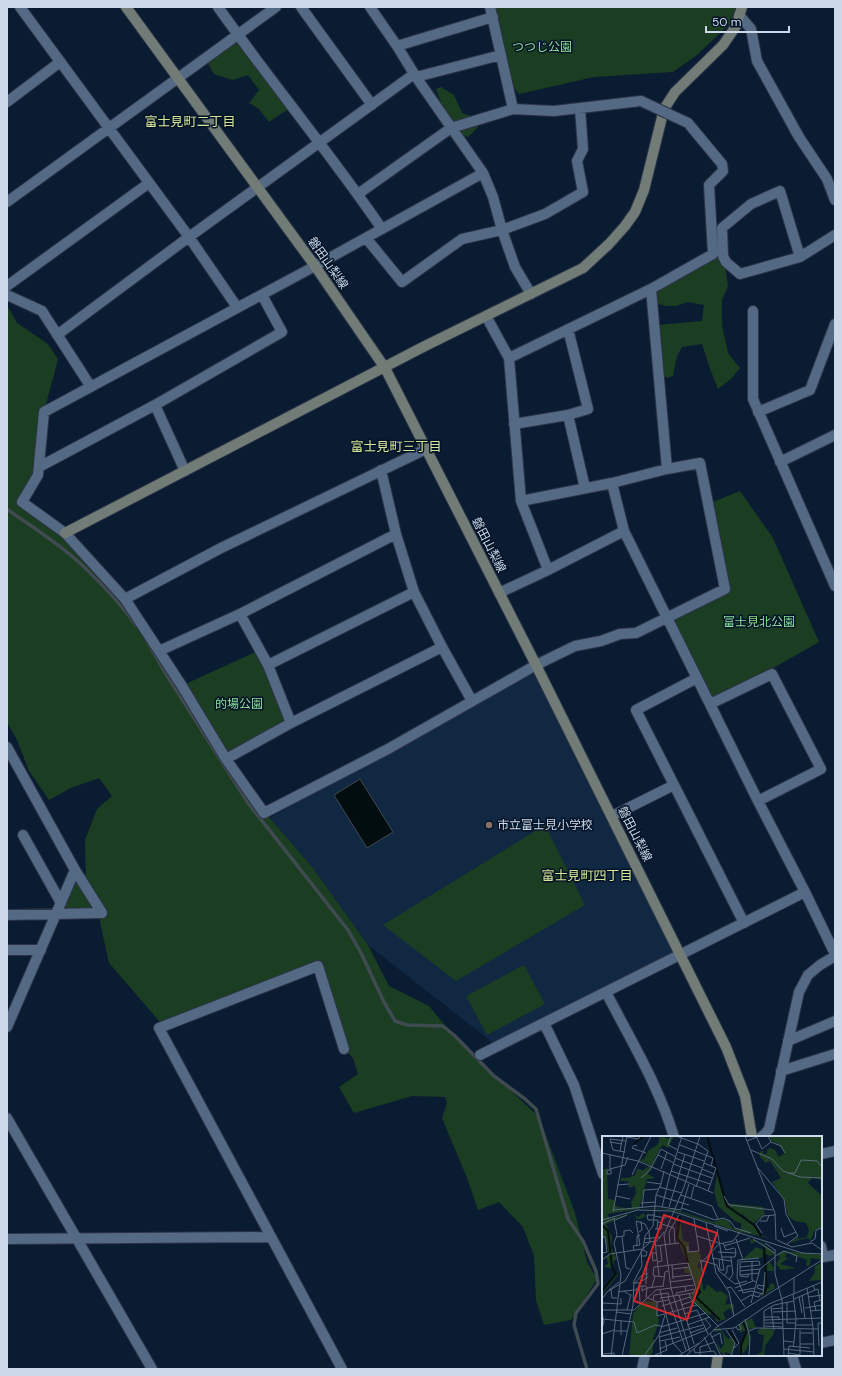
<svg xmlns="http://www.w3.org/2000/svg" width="842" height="1376" font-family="'DM Sans','Noto Sans JP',sans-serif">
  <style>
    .built { fill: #102842 }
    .green { fill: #1b3d22 }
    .water { fill: #020d10; stroke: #3f4a51 }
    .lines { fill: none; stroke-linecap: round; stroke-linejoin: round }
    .stream { stroke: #3f4a51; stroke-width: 3.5 }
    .street-casing { stroke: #2d3447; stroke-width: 12 }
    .secondary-casing { stroke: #2d3447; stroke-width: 12 }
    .street { stroke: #546984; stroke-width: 10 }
    .secondary { stroke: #727c77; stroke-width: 10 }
    .street-bridge-casing { stroke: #2d3447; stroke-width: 12; stroke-linecap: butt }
    .street-bridge { stroke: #546984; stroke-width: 10 }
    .education-dot { fill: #8d6e63; stroke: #021328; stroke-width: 1.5 }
    .labels { text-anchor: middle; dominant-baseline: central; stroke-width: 3; stroke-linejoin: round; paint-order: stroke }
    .park-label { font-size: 12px; fill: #8de29c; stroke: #021328 }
    .street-label { font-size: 12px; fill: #cdd9e8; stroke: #021328 }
    .poi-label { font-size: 12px; fill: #cdd9e8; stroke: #021328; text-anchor: start }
    .neighbourhood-label { font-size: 13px; fill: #d8e497; stroke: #021328 }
    .inset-river { fill: none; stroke: #020d10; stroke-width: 2 }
    .inset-road { fill: none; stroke: #57687b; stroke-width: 1 }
    .view { fill: #d62828; fill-opacity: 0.15; stroke: #d62828; stroke-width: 2 }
    .inset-edge { fill: none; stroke: #cdd9e8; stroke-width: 2 }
  </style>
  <rect width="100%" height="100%" fill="#091c32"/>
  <path class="built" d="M536 665 681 954 497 1046 368 945 313 868 270 818 388 749Z"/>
  <path class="green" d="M490 7H742L739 15 697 55 673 72 594 77 519 94 507 79Z
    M239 37 293 106 269 122 258 108 249 103 259 90 248 75 233 80 214 74 207 62Z
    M441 87 454 95 462 113 474 117 478 127 468 137 457 133 445 114 436 89Z
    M723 254 728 286 722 300V325L728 353 740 368 732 378 718 389 709 366 702 344 682 347 677 356 673 376 667 378 662 373 658 325 702 321 704 305 688 302 676 306H666L658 304 652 296 667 280Z
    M7 305 17 323 48 344 58 359 44 412 38 474 22 502 56 526 125 599 181 686 260 650 291 723 223 764 313 868 368 945 389 986 429 1006 457 1040 539 1117 575 1213 587 1262 597 1279 571 1320 544 1325 536 1300 534 1256 523 1227 499 1202 478 1210 467 1178 442 1118 447 1103 445 1097 412 1096 354 1113 339 1087 358 1074 353 1058 344 1049 318 966 160 1022 109 963 98 913H57L78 874 86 888 85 840 97 809 112 796 99 778 71 788 49 800 29 771 17 740 7 722Z
    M740 491 773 538 819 642 710 704 668 618 725 589 708 504Z
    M545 825 585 905 456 981 383 925Z
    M524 965 545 1004 487 1035 466 996Z"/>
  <path class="water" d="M360 779 393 832 367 848 334 795Z"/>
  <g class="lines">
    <path class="stream" d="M7 509C32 527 60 544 83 566 102 584 120 603 136 625
      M147 641 164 671 248 803 348 930 361 953 384 1002 395 1021 407 1025 443 1026 455 1036 494 1076 525 1099 536 1109 568 1219 583 1241 596 1271 598 1284 576 1313 574 1325 587 1369"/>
    <g class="street-casing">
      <path id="street" d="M20 7 189 237 237 307
        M218 7C271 82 330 153 382 229
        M301 7 372 105
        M370 7 397 46 416 77 483 173 493 197 502 230 515 267 531 294
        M490 7 513 109
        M739 15 751 29 757 61 799 137 827 179 835 200
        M397 46 493 17
        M416 77 501 55
        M7 102 60 62
        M483 173 315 266 44 412 38 475 22 502 65 533 125 599 182 686 226 759 264 813 388 749 536 665 575 646 601 641 620 634 636 633 725 589 700 463 667 469
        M358 194 451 128 513 109 554 111 641 101
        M7 202 276 7
        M366 238 402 282 462 239 502 230 545 214 583 192 577 161 583 149 580 108
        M800 257 780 191 751 204 722 228 723 256 726 262 740 274 800 257 835 235
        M7 286 149 183
        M7 295 42 311 91 387
        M753 311V399L835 586
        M486 316 509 358 521 501 548 570 499 593
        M57 335 189 237 414 74
        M509 358 651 289 713 254 709 185 723 171 722 164 688 123
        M155 405 282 332 262 295
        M758 412 810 390 835 324
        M568 415 588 409 568 329
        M514 424 568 415 585 488
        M780 462 835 435
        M39 467 155 405 185 471
        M381 470 396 534 414 592 442 647 472 701
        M612 483 624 531 758 801 805 892 835 954
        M521 501 612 483 667 469 651 289
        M548 570 624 531
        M125 599 221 548 426 449
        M240 614 268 665 291 723
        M159 651 240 614 396 534
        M268 665 414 592
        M697 678 636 710 744 923
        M710 704 772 674 821 769 758 801
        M7 747 75 870 7 1027
        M226 759 291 723 442 647
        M612 816 674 785
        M23 835 61 903
        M7 915 102 913 75 870
        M7 950H41
        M606 992C630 1039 659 1086 674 1137
        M544 1023 574 1085 603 1174
        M788 1041 835 1021
        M480 1055 805 892
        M781 1071 835 1054
        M7 1118 152 1369
        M761 1137 764 1135 769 1129 799 992 808 975 820 965 835 956
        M821 1154 835 1151
        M7 1239 271 1237
        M821 1246 823 1257 835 1255
        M821 1343 835 1340
        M792 1355 796 1369
        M342 1369 159 1028 318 966 344 1049
        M642 1369 645 1355"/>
    </g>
    <g class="secondary-casing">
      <path id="secondary" d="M126 7 315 266 385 368 536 665 726 1047 745 1096 752 1137
        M65 533 423 347 583 268 609 244 625 226 635 212 644 190 664 109 675 92 723 45 736 26 742 7
        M716 1369 718 1355"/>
    </g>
    <use href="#street" class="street"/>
    <use href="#secondary" class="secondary"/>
    <g class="street-bridge-casing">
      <path id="street-bridge" d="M641 101 688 123"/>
    </g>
    <use href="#street-bridge" class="street-bridge"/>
  </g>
  <circle class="education-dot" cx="489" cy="825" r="4"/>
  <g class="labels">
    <g class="park-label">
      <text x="542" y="47">つつじ公園</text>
      <text x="759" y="622">富士見北公園</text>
      <text x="239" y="704">的場公園</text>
    </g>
    <g class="street-label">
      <text transform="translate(328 263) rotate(55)">磐田山梨線</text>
      <text transform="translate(489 545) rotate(63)">磐田山梨線</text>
      <text transform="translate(635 834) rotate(63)">磐田山梨線</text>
    </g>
    <g class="poi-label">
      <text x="497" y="825">市立富士見小学校</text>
    </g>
    <g class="neighbourhood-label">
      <text x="190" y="121">富士見町二丁目</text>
      <text x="396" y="446">富士見町三丁目</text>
      <text x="587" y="875">富士見町四丁目</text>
    </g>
  </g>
  <g transform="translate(602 1136)">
    <rect width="220" height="220" fill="#091c32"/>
    <path d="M57 0 68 3 69 0H72L66 12 61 9 58 12 46 38 53 42 45 43 37 73 5 78 8 83 31 77 36 81 41 77 44 80 36 84 31 77 4 88 10 101 9 112 15 123 12 125 11 131 16 139 0 158 1 152 14 138 9 132 2 131 6 127 4 121 7 118 3 101H0V34L5 32 6 63 13 64 12 68 16 71 30 73 29 66 34 58 33 50 27 52 26 45H19V42H26L33 39 35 33 41 34 49 29 36 24 42 23 47 14 54 10 57 6ZM167 0H220V44L210 42 206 47 220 60V94L216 92 212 95 209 104 205 102 188 107 196 101 197 103 205 101 207 94 204 87 193 85 186 80 183 65 170 46 179 42 168 25 164 27 158 21V16L161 14V18H165V14L168 12 173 14 177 21 183 17 175 7 170 5ZM115 39 123 68 130 74 125 67 161 71 163 78 151 88 140 78H137L153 91 158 99 172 103 138 96 70 74 38 72 71 73 112 86 120 83 127 85 130 92 139 94V87L134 86 116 70 112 56ZM79 88 81 105 87 106 86 116H97L99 121 95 131 99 132 101 154H103L105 148 115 156 119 155 126 160 123 169 130 167 132 169 131 178 128 172 121 177 124 183 115 186 110 177 108 179 104 177 91 165 89 160 94 151 88 137H83L82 132 87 131 75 102V90ZM148 103 161 107 173 118 168 120 161 117 160 122 141 123 154 111 161 114V108L155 105 149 108ZM182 115 220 119V124L209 122 207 131 204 129 205 124 185 116 183 122 188 121 178 128 194 132 179 134 174 128 178 122 176 118ZM167 125 172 132 171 135H165L166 153 169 147 172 148 173 152 158 161 164 151 163 136ZM220 126V144L207 145 213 137V130ZM44 165 54 166 57 186 51 203 53 205 51 208V216L48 220H27L31 178 39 167ZM150 182 154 192 147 193 148 205 144 214 138 220 137 210 144 197 143 194 138 197 137 188ZM117 191 126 203 130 201 128 196 134 207 129 218 123 216V220L118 216 114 205 119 213 122 208 121 198 118 195 111 196ZM162 192 172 194 171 199 163 210 162 220H151L160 216 162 199 156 198V194Z" fill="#1b3d22"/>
    <path class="inset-river" d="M105 0 125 70 152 89 159 100M31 9 41 0M78 80 75 102 82 111 86 127M95 150 98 156 94 161 118 184M0 155 14 138 10 131 6 95 0 89M162 158 165 150 162 111M127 194 135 208M139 220V209L145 195 141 186"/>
    <path class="inset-road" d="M69 0 66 9 76 14M74 0 96 8M143 0 173 77 174 104M154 0 160 13 169 6M166 0 169 6 179 10 183 17M25 1 36 3 39 0M145 5 157 0M8 6 20 8M78 9 111 22 109 30M35 10 32 9 30 12 44 17M149 14 170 23 181 35 198 41 220 42M18 15 21 0M23 16 11 14 8 3 24 5M76 16 102 25M0 17 36 25 111 57M56 19 72 27M73 22 100 32M102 27 114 32 106 55M71 28 110 42M156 32 182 63 184 78 196 100 185 108M8 33 23 29 26 21M59 33 65 16M100 33 112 38M5 34H9V38H5ZM8 34V18M69 35 108 48M186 37H193L199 24 215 25 220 31M30 39 49 0M68 39 80 0M39 42 48 34 59 13 74 21M59 48 62 35M15 49 27 48M57 51 80 57M94 51 106 15 96 8M54 59 87 69M79 59 110 70 116 83M14 60 28 63M122 60 127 69 171 74M89 62 92 50M39 67 54 66M60 71 68 38M67 71 83 18M40 72 42 54 56 53M80 72 113 84 121 82 128 85 133 92 149 97M12 74 54 70 79 74 87 48M11 76 25 0M53 79H45L46 84H56L55 93M52 80 64 82M0 84 36 74 69 75 200 117 220 118M13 84 25 79M158 85H165L167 79M104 87 114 137 127 156 132 180M0 88 13 82M60 88 72 92 73 107M112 90 126 95M179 92 182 101 194 96M53 93H59L60 87 56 86M115 93 122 134H118L117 124M37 96 40 94 39 85M160 97 154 88 161 80 173 79M95 100 117 107M0 101H3L5 116 0 117M14 101 22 100V95L28 94 31 97M20 101 24 132 28 133M42 103 58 101M134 103 141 124M151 103 173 117M175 104 190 111 210 107 220 114M53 105 57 140M208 106 213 103 214 94 220 92M121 107 124 114 132 112M163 107 173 114M68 108 67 96 77 79M35 109V100L38 99M53 110 77 107M86 110V116L97 115 92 83M122 110 148 102M173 113V138L180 164 182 220M32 114 31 110 38 109 34 85 43 88 47 96 48 106 42 107M116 116 134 117 133 112M54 117H50L51 125 55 124M39 120H44L45 116 41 114M173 120 182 115 195 120 194 126M120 121H133L134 117M110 122 129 125M157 122 136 124 135 141 141 157 149 155 161 158 163 136M0 124 8 118 40 113M150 125V144L154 146M56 126 60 125 58 109M99 127 98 124 115 129 117 135 133 148 145 145M70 129 71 143M138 131 158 129 157 125 138 126V140L146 141V138M71 133 87 131M138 135 158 133M138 139 157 137M53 140 51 139 52 131 86 127 94 152 91 157 58 162M101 140 99 127 117 108 131 105 138 96M122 140 125 136V130H129M71 141 89 139M192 142V158M127 144 131 138 129 121M68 146 90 143M31 147H37L46 141M33 147 41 138H46M44 148 45 125M211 149 213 154 216 153 218 165M61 150 45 152 44 161 55 166 66 164M83 150 84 155 92 153M50 151 53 140 63 141M61 151 63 136 66 135M125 152 129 151 143 171M133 152 151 145M205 152 211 191 212 220M9 153 10 162H15M7 154 17 146M58 154 71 207 80 217M162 154 155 152 156 149 163 150M22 155 34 154 35 152M136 155 153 152M16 156 22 155 28 159M87 157 89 163 116 190M191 158 194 183 192 206M75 159 74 157 84 155M77 159 92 208M200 159 203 183M66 161 84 214M197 161 200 177M206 161 220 159M0 163 5 156 23 145 41 113 43 100 51 90 54 59 59 48 45 46M192 163 213 154M51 164 52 159 66 157 67 161M139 165 149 159 157 161 159 157M38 166 37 151 40 150H44L45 152 40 155V150M55 166V180L95 169M185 166V187H194M0 167 19 168V162M149 167 158 133 173 121M79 169 91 165M60 170 88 161M169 171 172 194M203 172 220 169M169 173 181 172M0 174H32L54 154 92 149M25 174 29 158M95 174 106 198M208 175 220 174M214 175 212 166 220 164M0 176 2 186 0 192M14 176 29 178M171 176 194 175M82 178 95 174M162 181H177V184M0 183 32 186 35 197 53 189 59 190M143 183 148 202 147 220M162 184 220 182M19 185V199M163 187H181M85 189 108 181M194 189H211M163 190 181 191M59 191 104 177M134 191 136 194 139 193 137 188M162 192V175L172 169 192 165M111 194 132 192 167 168 220 146M124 194 133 207 129 220M130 194 137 207 132 212M12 195H25M147 195 154 192 216 193M57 197 75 192M88 197 102 192M108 197 119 220M198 197H211M0 198 12 194M57 199 59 220M57 201 101 189M102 201 109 215M110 201 118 197 120 208M58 205 78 201M182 205 192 206 191 211M198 208H212M217 210 216 187H220M57 213 104 194 109 190 103 183M92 213 93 217 112 215 115 220M182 213 212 216M88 216 69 152 62 99 82 51 98 0M186 217 198 219M0 218 12 217V220M9 220 19 139 12 107 15 99 12 83M20 220 31 169 32 145 40 130 39 115 48 106 55 105 62 96M42 220 57 199 63 179M51 220 65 214 63 205M76 220 97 207M84 220 116 190 220 124M98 220V211L113 206M186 220 187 210 208 212M198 220V194"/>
    <path class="view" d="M62 79 115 97 85 184 32 165Z"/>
    <rect width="220" height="220" class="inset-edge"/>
  </g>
  <rect width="842" height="1376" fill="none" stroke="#cdd9e8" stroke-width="16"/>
  <path d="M706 26v6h83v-6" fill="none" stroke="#cdd9e8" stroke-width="2"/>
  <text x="712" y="26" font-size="12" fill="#cdd9e8" stroke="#021328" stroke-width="3" paint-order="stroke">50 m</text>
</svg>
